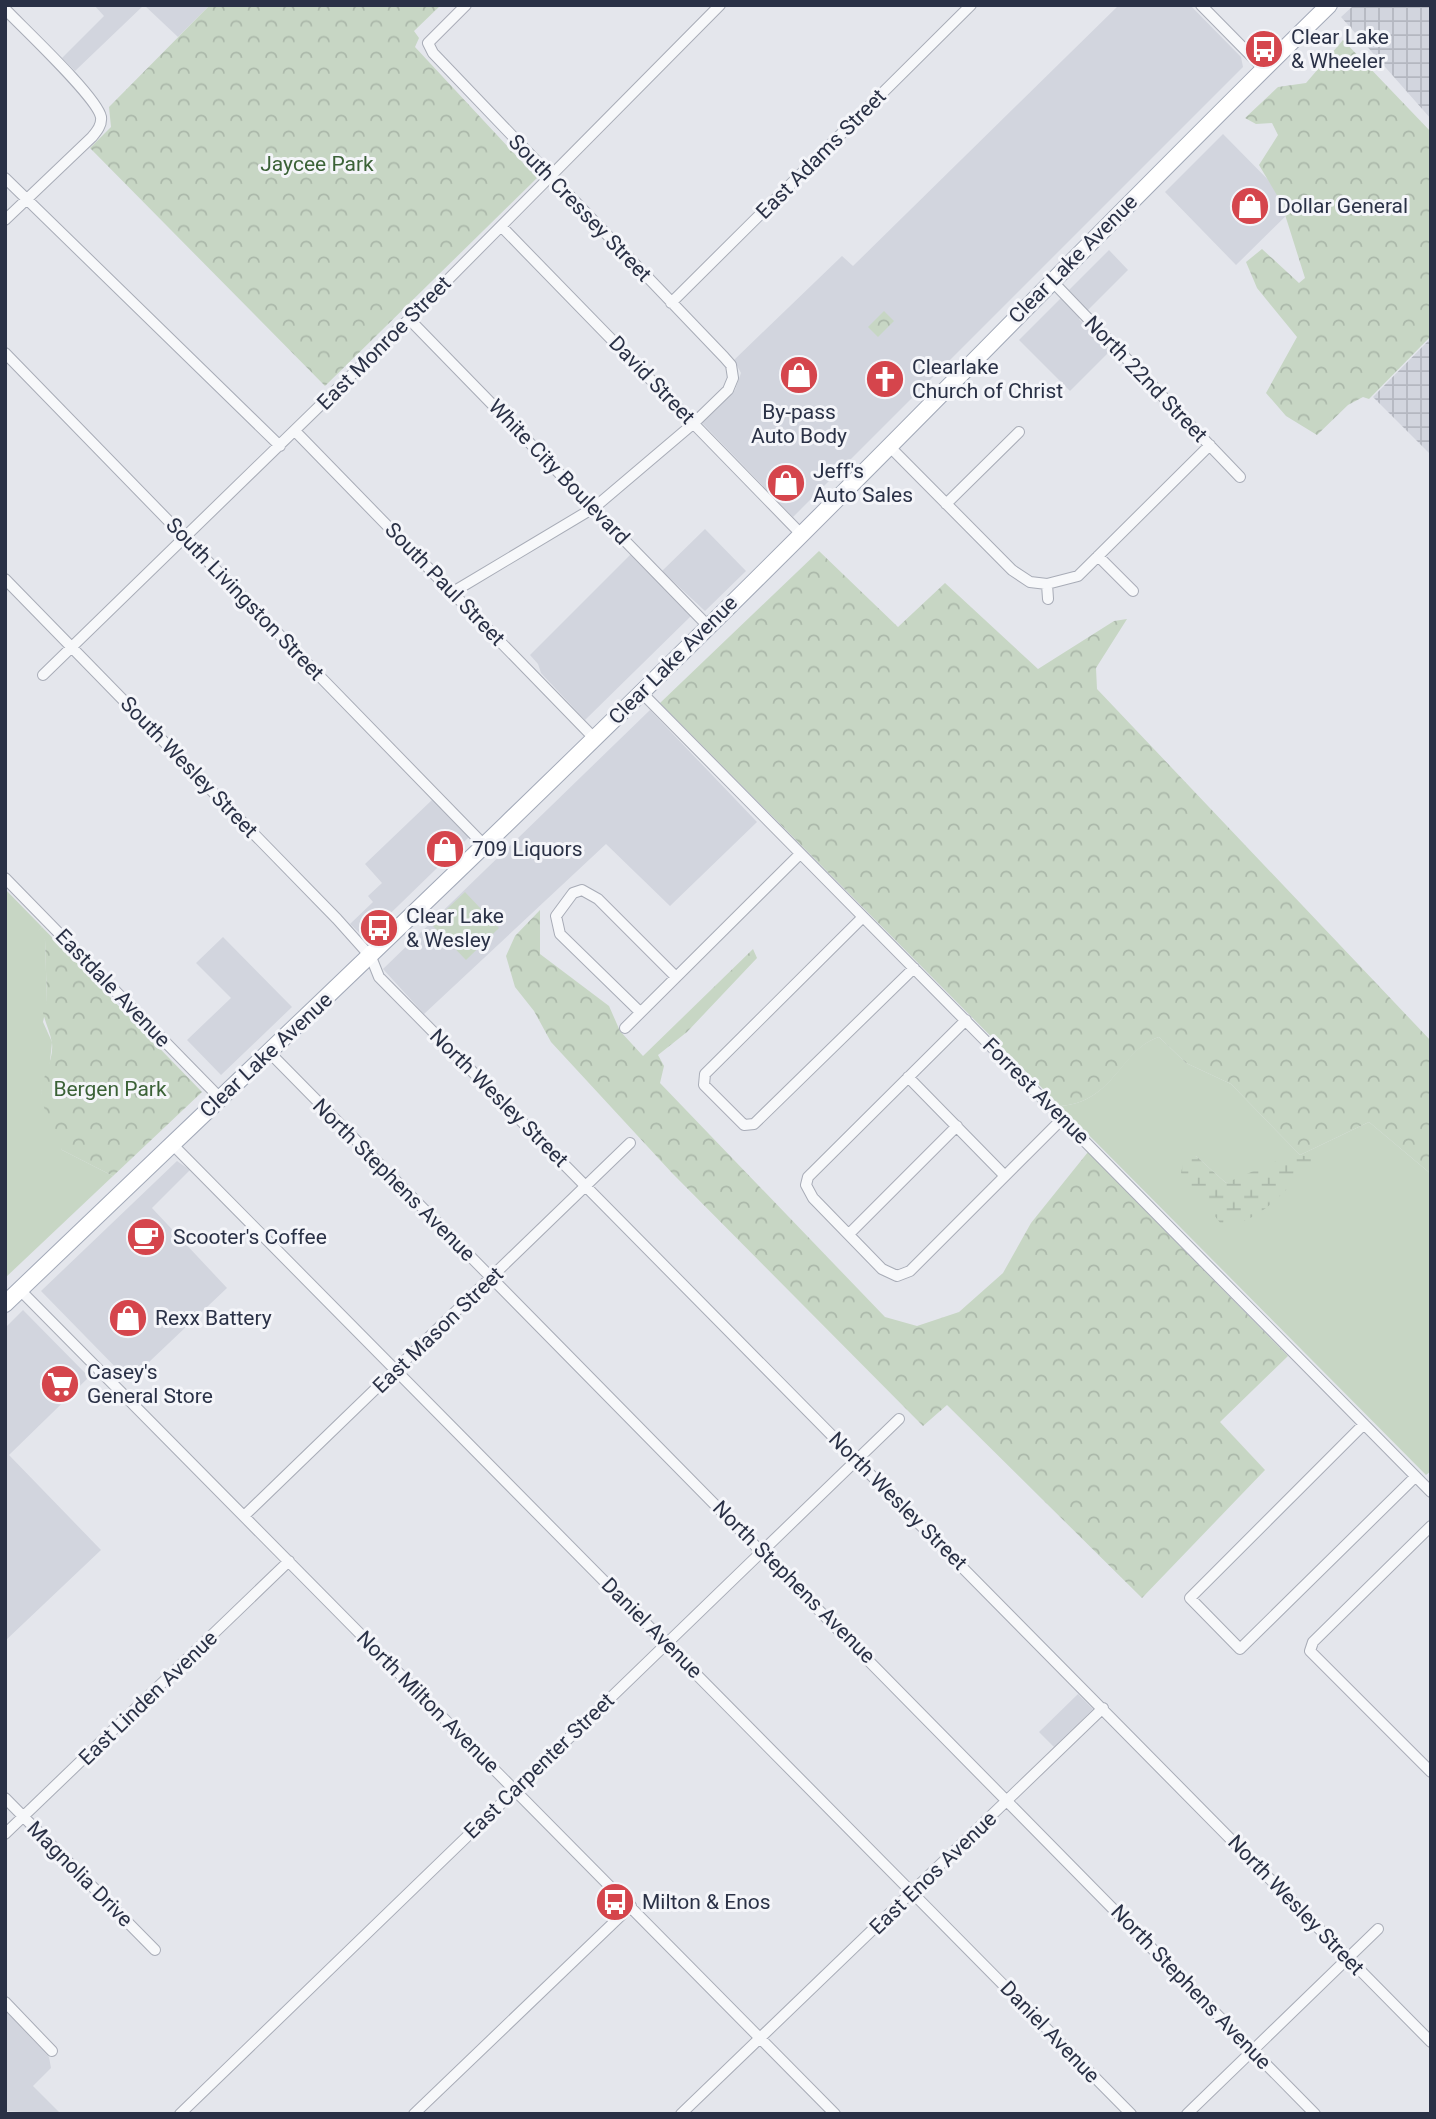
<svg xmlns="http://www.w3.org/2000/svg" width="1436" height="2119" font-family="Roboto,sans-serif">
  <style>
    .built { fill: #d2d5de }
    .industrial { fill: url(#industrial-grid) }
    .green { fill: #c7d6c4; fill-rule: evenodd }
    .forest { fill: url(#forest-crowns) }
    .wetland { fill: url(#wetland-marsh) }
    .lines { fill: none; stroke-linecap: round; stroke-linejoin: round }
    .minor-casing { stroke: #a8acb7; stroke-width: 12 }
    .primary-casing { stroke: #a2a9b8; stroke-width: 18 }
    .minor { stroke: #f7f8fa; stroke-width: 10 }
    .primary { stroke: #fff; stroke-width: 16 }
    .labels { text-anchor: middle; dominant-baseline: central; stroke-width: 6; stroke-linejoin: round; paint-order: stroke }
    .poi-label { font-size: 21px; fill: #2a3146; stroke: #f4f5f9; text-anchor: start }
    .street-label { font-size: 21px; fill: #2a3146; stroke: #f4f5f9 }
    .park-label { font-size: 21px; fill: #3b6237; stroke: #f4f5f9 }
  </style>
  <defs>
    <pattern id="industrial-grid" width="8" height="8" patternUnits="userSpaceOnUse" patternTransform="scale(1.75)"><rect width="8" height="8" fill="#d2d5de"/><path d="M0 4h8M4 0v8" fill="none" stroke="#b4b7c0"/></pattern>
    <pattern id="forest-crowns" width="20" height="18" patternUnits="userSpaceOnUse" patternTransform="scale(1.75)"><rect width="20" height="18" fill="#c7d6c4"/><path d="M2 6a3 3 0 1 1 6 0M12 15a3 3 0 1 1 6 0" fill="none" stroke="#abb8aa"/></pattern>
    <pattern id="wetland-marsh" width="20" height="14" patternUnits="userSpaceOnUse" patternTransform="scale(1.75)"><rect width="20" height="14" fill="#c7d6c4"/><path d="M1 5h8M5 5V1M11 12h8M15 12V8" fill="none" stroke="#abb8aa"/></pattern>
  </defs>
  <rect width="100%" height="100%" fill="#e4e6ec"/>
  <path class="built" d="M94 5H210L178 37 144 5 75 71 62 58 104 16Z
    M1119 5H1190L1241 57 1243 67 793 517 702 423 735 390 741 373 734 360 842 256 853 266Z
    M1223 134 1295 207 1236 265 1165 192Z
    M1109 250 1128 270 1079 319 1110 351 1070 391 1019 340Z
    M705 529 746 571 705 611 662 571Z
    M632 553 691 616 585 720 541 673 538 664 530 655Z
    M650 710 757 822 670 906 606 844 424 1014 383 969Z
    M433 799 469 837 365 938 350 924 373 902 368 896 382 883 365 864Z
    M223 937 292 1007 221 1075 187 1040 231 998 196 963Z
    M177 1161 190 1170 152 1208 227 1288 129 1381 41 1291Z
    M23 1310 89 1377 9 1455 101 1550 5 1641V1328Z
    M1078 1694 1093 1709 1054 1747 1039 1732Z
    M5 2010 49 2057 51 2068 33 2086 61 2114 5 2111Z"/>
  <path class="industrial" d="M1354 5H1431V119L1341 17Z
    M1431 338V455L1373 397Z"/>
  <path class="green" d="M5 889 42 927 37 932 45 940 47 1003 43 1022 52 1042 49 1071 41 1092 62 1150 113 1176 5 1278Z
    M465 892 499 928 466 960 431 924Z
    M1159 1037 1186 1063 1231 1084 1300 1155 1369 1122 1431 1174V1471L1426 1475 1060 1106C1115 1102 1120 1049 1159 1037ZM1196 1156 1226 1183 1304 1169 1270 1204 1182 1173Z"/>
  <path class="forest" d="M210 5H441L414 31 419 38 415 47 537 178 325 386 90 148 111 127 109 107Z
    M1343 40 1431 132V336L1369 399 1363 397 1348 405 1317 435 1286 416 1266 393 1297 337 1257 288 1246 262 1262 249 1299 283 1305 278 1281 202 1259 165 1278 135 1272 123 1256 124 1245 118 1278 87 1306 83Z
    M884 311 894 321 878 337 868 327Z
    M819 551 898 627 945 583 1038 669 1114 621 1127 619 1096 668 1097 689 1431 1041V1174L1369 1122 1300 1155 1231 1084 1186 1063 1159 1037C1121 1049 1115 1102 1060 1106L660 703Z
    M540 910V954L609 1006 620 1031 643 1056 753 949 757 958 687 1032 658 1055 664 1066 660 1083 885 1317 917 1326 959 1312 1003 1273 1031 1223 1088 1152 1288 1356 1220 1422 1265 1470 1142 1598 947 1405 923 1426 672 1173 551 1042 534 1011 515 987 506 956 515 936Z
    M42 927 202 1092 113 1176 62 1150C55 1140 41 1104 41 1092 42 1076 54 1061 52 1043 50 1030 43 1019 42 1006L47 1003 45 940 36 938V932Z"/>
  <path class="wetland" d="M1290 1155 1321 1157C1292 1179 1261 1228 1221 1224L1181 1173 1184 1160 1196 1156 1226 1183Z"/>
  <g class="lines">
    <g class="minor-casing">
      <path id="minor" d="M1201 5 1264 69
        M5 9C23 28 97 97 101 117 102 125 97 131 92 137L5 220
        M5 178 280 446
        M501 226 801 534
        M1052 281 1240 477
        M671 303 971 5
        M409 319 708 626
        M5 353 485 846
        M295 431 594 738
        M889 446 1012 570 1030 582 1047 584 1078 576 1210 445
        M946 504 1019 432
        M1098 556 1133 591
        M5 579 337 919 371 957 379 977 1431 2042
        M1047 584 1048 599
        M453 592 595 507 694 423 728 390 733 378 731 365 724 357 433 53 428 43 466 5
        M43 675 409 319 720 5
        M641 692 1431 1492
        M5 878 220 1098
        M863 917 705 1074 704 1085 744 1125 754 1124 914 968
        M640 1012 560 934 556 916 573 893 582 890 598 899 676 977
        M966 1020 808 1177 806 1185 813 1198 882 1269 897 1276 910 1271 1063 1118
        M625 1028 799 855
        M270 1053 1315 2114
        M908 1077 1005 1176
        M172 1144 1131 2114
        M849 1234 957 1126
        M20 1290 835 2114
        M1364 1424 1190 1598 1240 1649 1415 1477
        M244 1516 630 1143
        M1431 1526 1313 1642 1310 1651 1431 1772
        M5 1798 155 1950
        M5 1834 289 1561
        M5 2002 52 2051
        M180 2114 899 1419
        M414 2114 631 1906
        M681 2114 1103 1708
        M1187 2114 1378 1929"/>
    </g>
    <g class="primary-casing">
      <path id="primary" d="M5 1304C286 1035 568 769 842 494 1005 331 1164 166 1329 5"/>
    </g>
    <use href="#minor" class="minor"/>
    <use href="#primary" class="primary"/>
  </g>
  <defs>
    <g id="bus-disc" transform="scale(2.0125)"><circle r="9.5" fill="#d5454c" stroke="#f4f5f9"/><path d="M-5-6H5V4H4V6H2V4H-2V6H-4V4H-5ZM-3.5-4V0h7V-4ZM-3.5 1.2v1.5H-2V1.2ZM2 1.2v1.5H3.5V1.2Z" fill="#fff"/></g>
    <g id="shop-disc" transform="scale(2.0125)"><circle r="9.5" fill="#d5454c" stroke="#f4f5f9"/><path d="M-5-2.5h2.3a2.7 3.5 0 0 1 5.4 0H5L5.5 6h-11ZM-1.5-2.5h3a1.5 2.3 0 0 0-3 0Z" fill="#fff"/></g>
    <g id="church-disc" transform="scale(2.0125)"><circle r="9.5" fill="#d5454c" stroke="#f4f5f9"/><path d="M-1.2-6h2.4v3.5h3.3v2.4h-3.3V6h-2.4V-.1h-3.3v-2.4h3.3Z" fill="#fff"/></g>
    <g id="cafe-disc" transform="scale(2.0125)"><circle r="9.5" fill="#d5454c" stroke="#f4f5f9"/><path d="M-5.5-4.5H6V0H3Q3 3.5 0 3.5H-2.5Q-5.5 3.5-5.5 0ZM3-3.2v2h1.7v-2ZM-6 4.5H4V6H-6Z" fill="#fff"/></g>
    <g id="supermarket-disc" transform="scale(2.0125)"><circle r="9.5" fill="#d5454c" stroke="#f4f5f9"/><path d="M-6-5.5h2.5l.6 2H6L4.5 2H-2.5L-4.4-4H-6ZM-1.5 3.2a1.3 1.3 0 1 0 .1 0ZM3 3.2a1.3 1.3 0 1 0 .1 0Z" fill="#fff"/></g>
  </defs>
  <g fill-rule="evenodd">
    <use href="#bus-disc" x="1264" y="49"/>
    <use href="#shop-disc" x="1250" y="206"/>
    <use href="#shop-disc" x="799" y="375"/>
    <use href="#church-disc" x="885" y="379"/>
    <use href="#shop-disc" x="786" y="483"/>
    <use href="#shop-disc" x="445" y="849"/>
    <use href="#bus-disc" x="379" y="928"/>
    <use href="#cafe-disc" x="146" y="1237"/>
    <use href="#shop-disc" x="128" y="1318"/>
    <use href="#supermarket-disc" x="60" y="1384"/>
    <use href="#bus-disc" x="615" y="1902"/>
  </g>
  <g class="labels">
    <g class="poi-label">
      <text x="1291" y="37">Clear Lake<tspan x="1291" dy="24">&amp; Wheeler</tspan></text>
      <text x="1277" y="206">Dollar General</text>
      <text x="912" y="367">Clearlake<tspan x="912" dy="24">Church of Christ</tspan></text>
      <text x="799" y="412" text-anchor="middle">By-pass<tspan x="799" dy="24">Auto Body</tspan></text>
      <text x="813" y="471">Jeff's<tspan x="813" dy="24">Auto Sales</tspan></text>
      <text x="472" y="849">709 Liquors</text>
      <text x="406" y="916">Clear Lake<tspan x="406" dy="24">&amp; Wesley</tspan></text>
      <text x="173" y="1237">Scooter's Coffee</text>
      <text x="155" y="1318">Rexx Battery</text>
      <text x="87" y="1372">Casey's<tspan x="87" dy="24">General Store</tspan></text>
      <text x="642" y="1902">Milton &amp; Enos</text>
    </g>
    <g class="street-label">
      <text transform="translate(821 154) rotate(-45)">East Adams Street</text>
      <text transform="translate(580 208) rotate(46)">South Cressey Street</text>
      <text transform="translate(1073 259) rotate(-45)">Clear Lake Avenue</text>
      <text transform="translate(384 343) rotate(-45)">East Monroe Street</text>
      <text transform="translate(1146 379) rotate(46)">North 22nd Street</text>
      <text transform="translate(652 380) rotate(46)">David Street</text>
      <text transform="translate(559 472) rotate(46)">White City Boulevard</text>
      <text transform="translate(445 584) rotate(46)">South Paul Street</text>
      <text transform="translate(245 599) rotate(46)">South Livingston Street</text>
      <text transform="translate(673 660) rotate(-45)">Clear Lake Avenue</text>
      <text transform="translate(189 767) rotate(46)">South Wesley Street</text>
      <text transform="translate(113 988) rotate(46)">Eastdale Avenue</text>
      <text transform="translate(266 1055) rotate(-43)">Clear Lake Avenue</text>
      <text transform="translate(1036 1091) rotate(45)">Forrest Avenue</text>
      <text transform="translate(499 1098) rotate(45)">North Wesley Street</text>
      <text transform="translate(394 1180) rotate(45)">North Stephens Avenue</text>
      <text transform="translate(438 1330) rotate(-44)">East Mason Street</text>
      <text transform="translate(898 1501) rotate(45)">North Wesley Street</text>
      <text transform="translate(794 1582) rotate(45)">North Stephens Avenue</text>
      <text transform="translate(652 1628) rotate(45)">Daniel Avenue</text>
      <text transform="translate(148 1698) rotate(-44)">East Linden Avenue</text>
      <text transform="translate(428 1702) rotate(45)">North Milton Avenue</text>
      <text transform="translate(539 1766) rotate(-44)">East Carpenter Street</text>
      <text transform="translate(933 1873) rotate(-44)">East Enos Avenue</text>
      <text transform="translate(80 1874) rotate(45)">Magnolia Drive</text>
      <text transform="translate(1296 1905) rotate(46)">North Wesley Street</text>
      <text transform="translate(1191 1987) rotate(46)">North Stephens Avenue</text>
      <text transform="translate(1050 2032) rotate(46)">Daniel Avenue</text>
    </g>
    <g class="park-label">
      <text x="317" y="164">Jaycee Park</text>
      <text x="110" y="1089">Bergen Park</text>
    </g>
  </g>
  <rect width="1436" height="2119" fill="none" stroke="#2a3146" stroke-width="14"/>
</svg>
